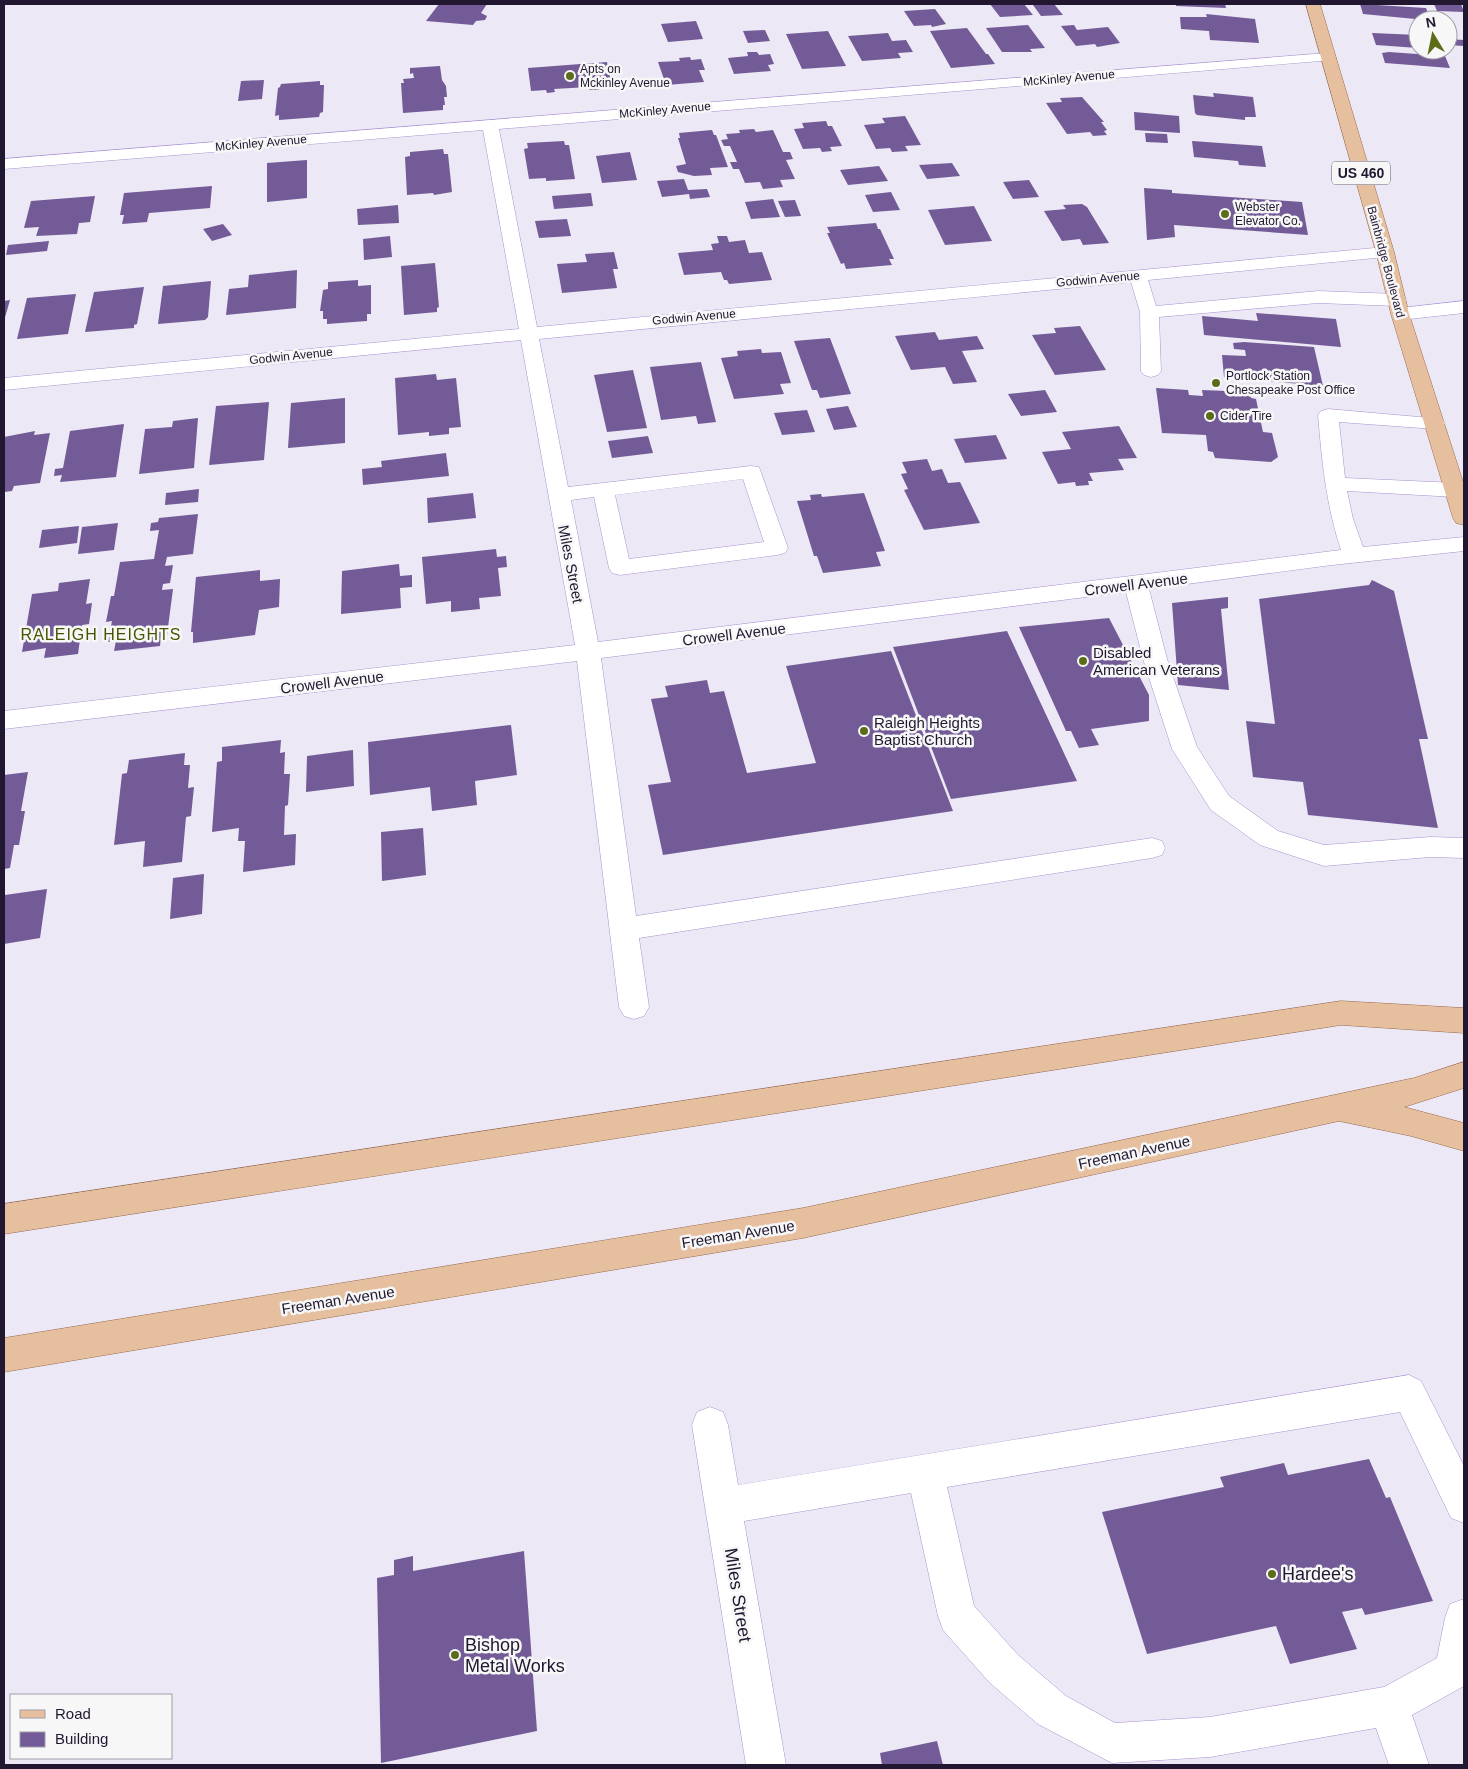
<svg xmlns="http://www.w3.org/2000/svg" width="1468" height="1769" font-family="Helvetica,sans-serif">
  <style>
    .building { fill: #725b97 }
    .lines { fill: none; stroke-linecap: round; stroke-linejoin: round }
    .minor-casing { stroke: #a991d2; stroke-width: 1 }
    .major-casing { stroke: #97694e; stroke-width: 1 }
    .minor { fill: #fff; fill-rule: evenodd }
    .major { fill: #e6bf9e; fill-rule: evenodd }
    .poi-dot { fill: #5c6d19; stroke: #f7f7f7; stroke-width: 2 }
    .labels { text-anchor: middle; dominant-baseline: central; stroke-width: 5; stroke-linejoin: round; paint-order: stroke }
    .far-poi-label { font-size: 12px; fill: #211730; stroke: #f7f7f7; text-anchor: start }
    .far-street-label { font-size: 12px; fill: #211730; stroke: #f7f7f7 }
    .shield { fill: #f7f7f7; stroke: #615a6c; stroke-width: 1 }
    .shield-label { font-size: 14px; font-weight: bold; fill: #211730 }
    .street-label { font-size: 15px; fill: #211730; stroke: #f7f7f7 }
    .poi-label { font-size: 15px; fill: #211730; stroke: #f7f7f7; text-anchor: start }
    .neighbourhood-label { font-size: 16px; letter-spacing: 1px; fill: #475502; stroke: #f7f7f7 }
    .near-poi-label { font-size: 18px; fill: #211730; stroke: #f7f7f7; text-anchor: start }
    .near-street-label { font-size: 18px; fill: #211730; stroke: #f7f7f7 }
  </style>
  <rect width="100%" height="100%" fill="#ece8f5"/>
  <path class="building" d="M439 4H487L481 13 487 16 485 20 476 21 473 25 426 21Z
    M990 4H1024L1033 15 1000 17Z
    M1054 4 1063 15 1041 16 1033 5Z
    M1176 4H1225L1226 8 1176 6Z
    M1360 4 1426 8 1430 18 1425 17 1426 20 1363 14Z
    M1434 4H1461L1464 12 1437 11Z
    M935 9 946 24 932 27 931 25 914 26 904 11Z
    M1206 14 1255 19 1259 43 1210 40 1209 31 1181 29 1180 17H1207Z
    M696 21 703 39 668 42 661 24Z
    M1028 25 1045 48 1030 49 1032 52H1002L986 28Z
    M1074 25 1077 30 1108 27 1120 43 1097 47 1095 44 1076 46 1061 26Z
    M967 28 986 54H988L995 64 951 68 930 31Z
    M765 30 770 41 748 43 743 31Z
    M828 31 846 66 802 69 786 34Z
    M888 33 892 41 906 40 913 52 898 53 901 58 862 61 848 36Z
    M1372 33 1418 35V48L1376 45Z
    M1448 39 1464 40V46L1448 45Z
    M747 52H757L759 55 770 54 774 64 768 65 771 71 734 74 728 58 748 56Z
    M1389 52 1445 56 1450 68 1385 63 1382 53Z
    M690 57 691 60 701 59 705 70H699L704 82 666 85 658 62 680 61 679 58Z
    M607 62 612 85 598 86 599 90H589V87L554 89 555 92 547 93 546 90 531 91 528 68Z
    M440 66 442 80 446 86 447 97H444L445 105H443V110L403 113 401 83H404L403 79 414 78 413 73 410 74V68Z
    M264 80 262 99 238 101 241 81Z
    M320 81V85H324L323 112 320 113 319 117 279 120V115L275 116 278 88 280 87 281 84Z
    M1213 93 1253 97 1256 117H1245V120L1197 115 1195 113 1193 95 1214 97Z
    M1082 97 1104 122H1101L1107 130 1104 131 1107 135 1093 136 1090 132 1067 134 1046 103 1062 102 1060 98Z
    M1134 112 1179 116 1180 133 1135 130Z
    M905 116 921 145 905 146 908 151 892 152 890 148 876 149 864 125 885 123 882 118Z
    M826 121 828 126H832L842 146 830 147 832 151 822 152 820 148 803 149 794 129 804 128 802 123Z
    M754 129 756 132 773 130 783 152H790L793 159 786 160 795 179 780 180 783 187 763 189 760 182 745 183 739 169H733L730 162H737L730 146H724L721 140 728 139 726 134 740 133 739 130Z
    M712 130 714 135H716L728 167 710 168 712 175 694 176 678 172 676 166 686 164 678 138H680L679 133Z
    M1145 133 1167 134 1168 143 1146 142Z
    M564 141 565 145H569L575 179 546 181V178L529 179 524 149 528 148 527 143Z
    M1192 141 1262 146 1266 167 1239 165 1238 161 1194 157Z
    M443 149 444 154H448L452 192 434 195 433 193 407 195 405 157 410 156V152Z
    M630 152 637 180 602 183 596 156Z
    M307 160V198L267 202V163Z
    M952 163 960 176 927 179 919 165Z
    M879 166 888 181 848 185 840 170Z
    M684 179 688 190 707 189 710 197 690 199 689 194 662 197 657 181Z
    M1029 180 1039 197 1013 199 1003 182Z
    M212 186 210 208 149 213 147 222 122 224 124 215H120L124 193Z
    M1144 188 1172 190V193L1302 202 1308 235 1174 225 1175 237 1147 240Z
    M891 192 900 210 873 212 865 195Z
    M591 193 593 206 554 209 552 196Z
    M95 196 90 222 79 223 77 234 36 236 39 227 24 228 31 201Z
    M773 199 780 217 751 219 745 202Z
    M795 200 801 216 785 217 778 201Z
    M1082 204 1087 207 1109 243 1083 245 1080 239 1062 241 1044 211 1066 209 1063 205Z
    M398 205 399 223 358 225 357 209Z
    M974 206 992 241 945 245 928 210Z
    M567 219 571 236 539 238 535 221Z
    M876 223 878 229H880L894 259H889L892 265 846 269 844 263 841 264 827 233H830L827 227Z
    M223 224 232 235 212 241 203 229Z
    M390 236 392 257 364 260 363 239Z
    M717 236H727L729 242 745 240 749 253 762 252 772 280 729 284 727 280H724L721 272 684 275 678 253 713 250 711 244 719 243Z
    M49 241 47 251 6 255 8 245Z
    M614 252 618 269H613L617 288 562 293 557 264 587 262 585 254Z
    M435 263 439 307 437 308V312L404 315 401 266Z
    M297 270 296 308 226 315 229 289 248 287 249 275Z
    M358 280V286L371 285V314H367V321L327 324V319H323V311H320L323 290 328 289V282Z
    M211 281 208 317 205 320 158 324 163 286Z
    M144 287 137 324 134 325V328L85 332 94 292Z
    M76 294 68 334 17 339 27 298Z
    M10 300 4 321V301Z
    M1256 313 1336 319 1341 347 1204 335 1202 316 1258 321Z
    M1080 326 1106 370 1055 375 1032 335 1056 333 1054 328Z
    M935 332 939 340 977 336 984 349 962 351 977 382 953 384 945 367 911 370 895 336Z
    M830 338 851 394 820 398 817 390H812L794 341Z
    M1244 342 1314 347 1323 386 1224 377 1222 355 1246 356 1245 350 1234 349 1233 343Z
    M761 349 762 353 781 352 791 383 780 384 784 394 734 399 721 358 738 356 737 351Z
    M701 362 716 422 698 424 696 416 661 420 650 367Z
    M633 370 647 428 607 432 594 375Z
    M436 374 437 380 456 378 461 427 449 428V434L429 436V432L398 435 395 378Z
    M1156 388 1188 390 1189 395 1203 396 1202 390 1249 392 1251 398 1256 399 1263 432 1272 433 1278 457 1271 462 1215 458 1213 452 1208 451 1206 435 1162 433Z
    M1045 390 1057 412 1021 416 1008 394Z
    M345 398V443L288 448 291 403Z
    M269 402 264 460 209 465 216 406Z
    M848 406 857 427 834 430 826 409Z
    M807 410 815 432 782 435 774 413Z
    M198 418 194 468 139 474 145 429 172 427 173 421Z
    M124 424 116 477 60 482 62 475 54 476 55 469 63 468 70 431Z
    M1119 426 1137 458 1118 459 1124 470 1089 473 1093 481H1088L1089 485 1076 486 1075 482 1058 484 1042 452 1071 449 1062 432Z
    M35 431 34 435 50 433 40 483 14 486 12 491 4 492V437Z
    M996 435 1007 459 965 463 954 439Z
    M648 436 653 453 612 458 608 441Z
    M446 453 449 476 363 485 362 469 382 467 381 461Z
    M927 459 932 471 942 469 948 483 960 482 980 523 924 530 904 490 908 489 901 474 907 473 902 462Z
    M199 489 198 502 165 505 166 493Z
    M473 493 476 518 428 523 427 498Z
    M864 493 885 551 876 552 881 566 823 573 817 556H814L797 501 811 500 810 495 821 494 822 497Z
    M198 514 193 554 167 557 165 566 173 565 170 583 163 584 162 590 173 589 167 635H161L160 646 114 651 116 641 108 642 112 621 106 622 111 596H114L120 562 154 559 159 530 150 531 151 523 158 522 159 518Z
    M118 523 114 550 78 554 82 527Z
    M79 526 77 543 39 548 42 530Z
    M496 549 497 557 506 556 507 567 498 568 501 596 479 598 480 609 451 612V601L426 604 422 557Z
    M399 564 400 576 412 575V587L400 588 401 608 341 614 342 571Z
    M260 570V581L280 579 279 607 259 610 255 635 193 643V632H191L196 577Z
    M90 579 86 604 92 603 89 624 82 625 78 654 44 658 46 648 22 652 32 594 58 591 59 583Z
    M1372 580 1394 591 1428 739H1419L1438 828 1308 815 1303 782 1253 777 1246 721 1275 724 1259 599 1369 585Z
    M1228 597V608L1221 609 1229 690 1178 685 1172 603Z
    M1109 618 1149 695V721L1091 729 1099 745 1079 748 1071 731H1066L1019 627Z
    M1007 631 1077 781 951 799 893 647Z
    M891 651 953 811 663 855 648 785 671 782 651 699 668 697 665 686 707 680 710 693 724 691 747 773 816 763 786 666Z
    M511 725 517 775 475 781 477 805 432 811 430 787 370 795 368 742Z
    M281 740 280 753 285 752 284 774H290L288 805 285 806 284 835 296 834 295 865 243 872 245 841H238L239 828 212 832 217 762 222 761V747Z
    M353 750 354 786 306 792 307 756Z
    M185 753 184 765H190L188 788 194 787 191 816 186 817 182 862 143 867 145 841 114 845 122 774 127 773 129 760Z
    M28 772 21 811H25L19 845H14L10 868 4 869V775Z
    M423 828 426 875 382 881 381 832Z
    M204 874 202 914 170 919 173 878Z
    M47 889 40 938 4 944 5 895Z
    M1369 1459 1386 1498 1390 1497 1433 1601 1365 1615 1362 1608 1342 1612 1357 1649 1290 1664 1276 1626 1147 1654 1102 1512 1224 1487 1220 1477 1284 1463 1288 1475Z
    M524 1551 537 1731 381 1763 377 1578 394 1575V1560L413 1556V1571Z
    M937 1741 943 1765H882L880 1753Z"/>
  <g class="lines">
    <g class="minor-casing">
      <path id="minor" d="M1327 53 1332 54 1334 57 1332 60 499 129 537 327 1385 247 1391 248 1394 252 1391 256 1385 257 1148 280 1156 306 1318 291 1397 294 1404 296 1406 300 1404 304 1397 306 1318 303 1159 317 1161 371 1158 375 1151 377 1144 375 1141 371 1140 312 1131 282 539 339 568 487 751 466 759 467 788 548 785 553 777 555 620 575 612 573 609 568 594 497 571 500 598 642 1341 550C1326 505 1322 461 1318 415L1321 411 1328 409 1442 419 1445 423 1442 427 1435 429 1339 422 1345 478 1456 483 1464 485V495L1456 497 1347 491 1353 519 1363 547 1464 537V551L1332 565 1149 589 1167 659 1197 747 1229 796 1278 831 1324 845 1430 837 1464 838V858L1430 857 1324 866 1260 845 1211 810 1172 749 1143 659 1126 592 601 658 636 916 1152 838 1162 841 1165 848 1162 855 1152 858 639 938 649 1007 644 1016 634 1019 624 1016 619 1007 577 661 4 729V711L575 645 521 340 4 390V378L519 329 483 130 4 169V159ZM743 479 764 542 629 559 615 495Z
        M1464 301V313L1400 320 1393 318 1391 314 1393 310 1400 308Z
        M1409 1375 1421 1381 1464 1466V1523L1451 1518 1400 1412 947 1487 974 1606 1018 1655 1066 1696 1115 1723 1210 1717 1384 1687 1437 1658 1445 1618 1450 1604 1464 1599V1686L1412 1715 1429 1765H1389L1376 1728 1210 1757 1112 1763 1038 1724 990 1683 943 1630 938 1616 911 1493 744 1521 786 1765H746L692 1425 697 1412 710 1407 723 1412 728 1425 738 1485Z"/>
    </g>
    <g class="major-casing">
      <path id="major" d="M1306 4H1320L1394 252 1409 314 1464 485V525L1456 523 1453 518 1391 314 1376 252Z
        M1341 1001 1464 1008V1033L1341 1025 4 1234V1204Z
        M1464 1062V1088L1404 1107 1464 1123V1151L1411 1136 1339 1121 803 1238 4 1372V1338L803 1208 1414 1078Z"/>
    </g>
    <use href="#minor" class="minor"/>
    <use href="#major" class="major"/>
  </g>
  <g class="poi-dot">
    <circle cx="570" cy="76" r="5"/>
    <circle cx="1225" cy="214" r="5"/>
    <circle cx="1216" cy="383" r="5"/>
    <circle cx="1210" cy="416" r="5"/>
    <circle cx="1083" cy="661" r="5"/>
    <circle cx="864" cy="731" r="5"/>
    <circle cx="1272" cy="1574" r="5"/>
    <circle cx="455" cy="1655" r="5"/>
  </g>
  <g class="labels">
    <g class="far-poi-label">
      <text x="580" y="69">Apts on<tspan x="580" dy="14">Mckinley Avenue</tspan></text>
      <text x="1235" y="207">Webster<tspan x="1235" dy="14">Elevator Co.</tspan></text>
      <text x="1226" y="376">Portlock Station<tspan x="1226" dy="14">Chesapeake Post Office</tspan></text>
      <text x="1220" y="416">Cider Tire</text>
    </g>
    <g class="far-street-label">
      <text transform="translate(1069 78) rotate(-5)">McKinley Avenue</text>
      <text transform="translate(665 110) rotate(-5)">McKinley Avenue</text>
      <text transform="translate(261 143) rotate(-5)">McKinley Avenue</text>
      <text transform="translate(1386 262) rotate(75)">Bainbridge Boulevard</text>
      <text transform="translate(1098 279) rotate(-5)">Godwin Avenue</text>
      <text transform="translate(694 317) rotate(-5)">Godwin Avenue</text>
      <text transform="translate(291 356) rotate(-6)">Godwin Avenue</text>
    </g>
    <rect class="shield" x="1332" y="161.5" width="58" height="23" rx="4"/>
    <g class="shield-label">
      <text x="1361" y="173">US 460</text>
    </g>
    <g class="street-label">
      <text transform="translate(571 564) rotate(79)">Miles Street</text>
      <text transform="translate(1136 584) rotate(-7)">Crowell Avenue</text>
      <text transform="translate(734 634) rotate(-7)">Crowell Avenue</text>
      <text transform="translate(332 682) rotate(-7)">Crowell Avenue</text>
      <text transform="translate(1134 1152) rotate(-12)">Freeman Avenue</text>
      <text transform="translate(738 1234) rotate(-9)">Freeman Avenue</text>
      <text transform="translate(338 1300) rotate(-9)">Freeman Avenue</text>
    </g>
    <g class="poi-label">
      <text x="1093" y="652">Disabled<tspan x="1093" dy="17">American Veterans</tspan></text>
      <text x="874" y="722">Raleigh Heights<tspan x="874" dy="17">Baptist Church</tspan></text>
    </g>
    <g class="neighbourhood-label">
      <text x="101" y="634">RALEIGH HEIGHTS</text>
    </g>
    <g class="near-poi-label">
      <text x="1282" y="1574">Hardee's</text>
      <text x="465" y="1645">Bishop<tspan x="465" dy="21">Metal Works</tspan></text>
    </g>
    <g class="near-street-label">
      <text transform="translate(738 1595) rotate(81)">Miles Street</text>
    </g>
  </g>
  <rect width="1468" height="1769" fill="none" stroke="#211730" stroke-width="10"/>
  <rect x="10" y="1694" width="162" height="65" fill="#f7f7f7" stroke="#a19da7"/>
  <rect x="20" y="1710" width="25" height="8" fill="#e6bf9e" stroke="#a19da7"/>
  <text x="55" y="1719" font-size="15" fill="#211730">Road</text>
  <rect x="20" y="1732" width="25" height="15" fill="#725b97" stroke="#a19da7"/>
  <text x="55" y="1744" font-size="15" fill="#211730">Building</text>
  <g transform="translate(1433 35) rotate(350)"><circle r="24" fill="#f7f7f7" stroke="#a19da7"/>
  <path d="M0-4L9 19L0 12L-9 19Z" fill="#5c6d19"/>
  <text y="-8" font-size="14" font-weight="bold" text-anchor="middle" fill="#211730">N</text>
  </g>
</svg>
